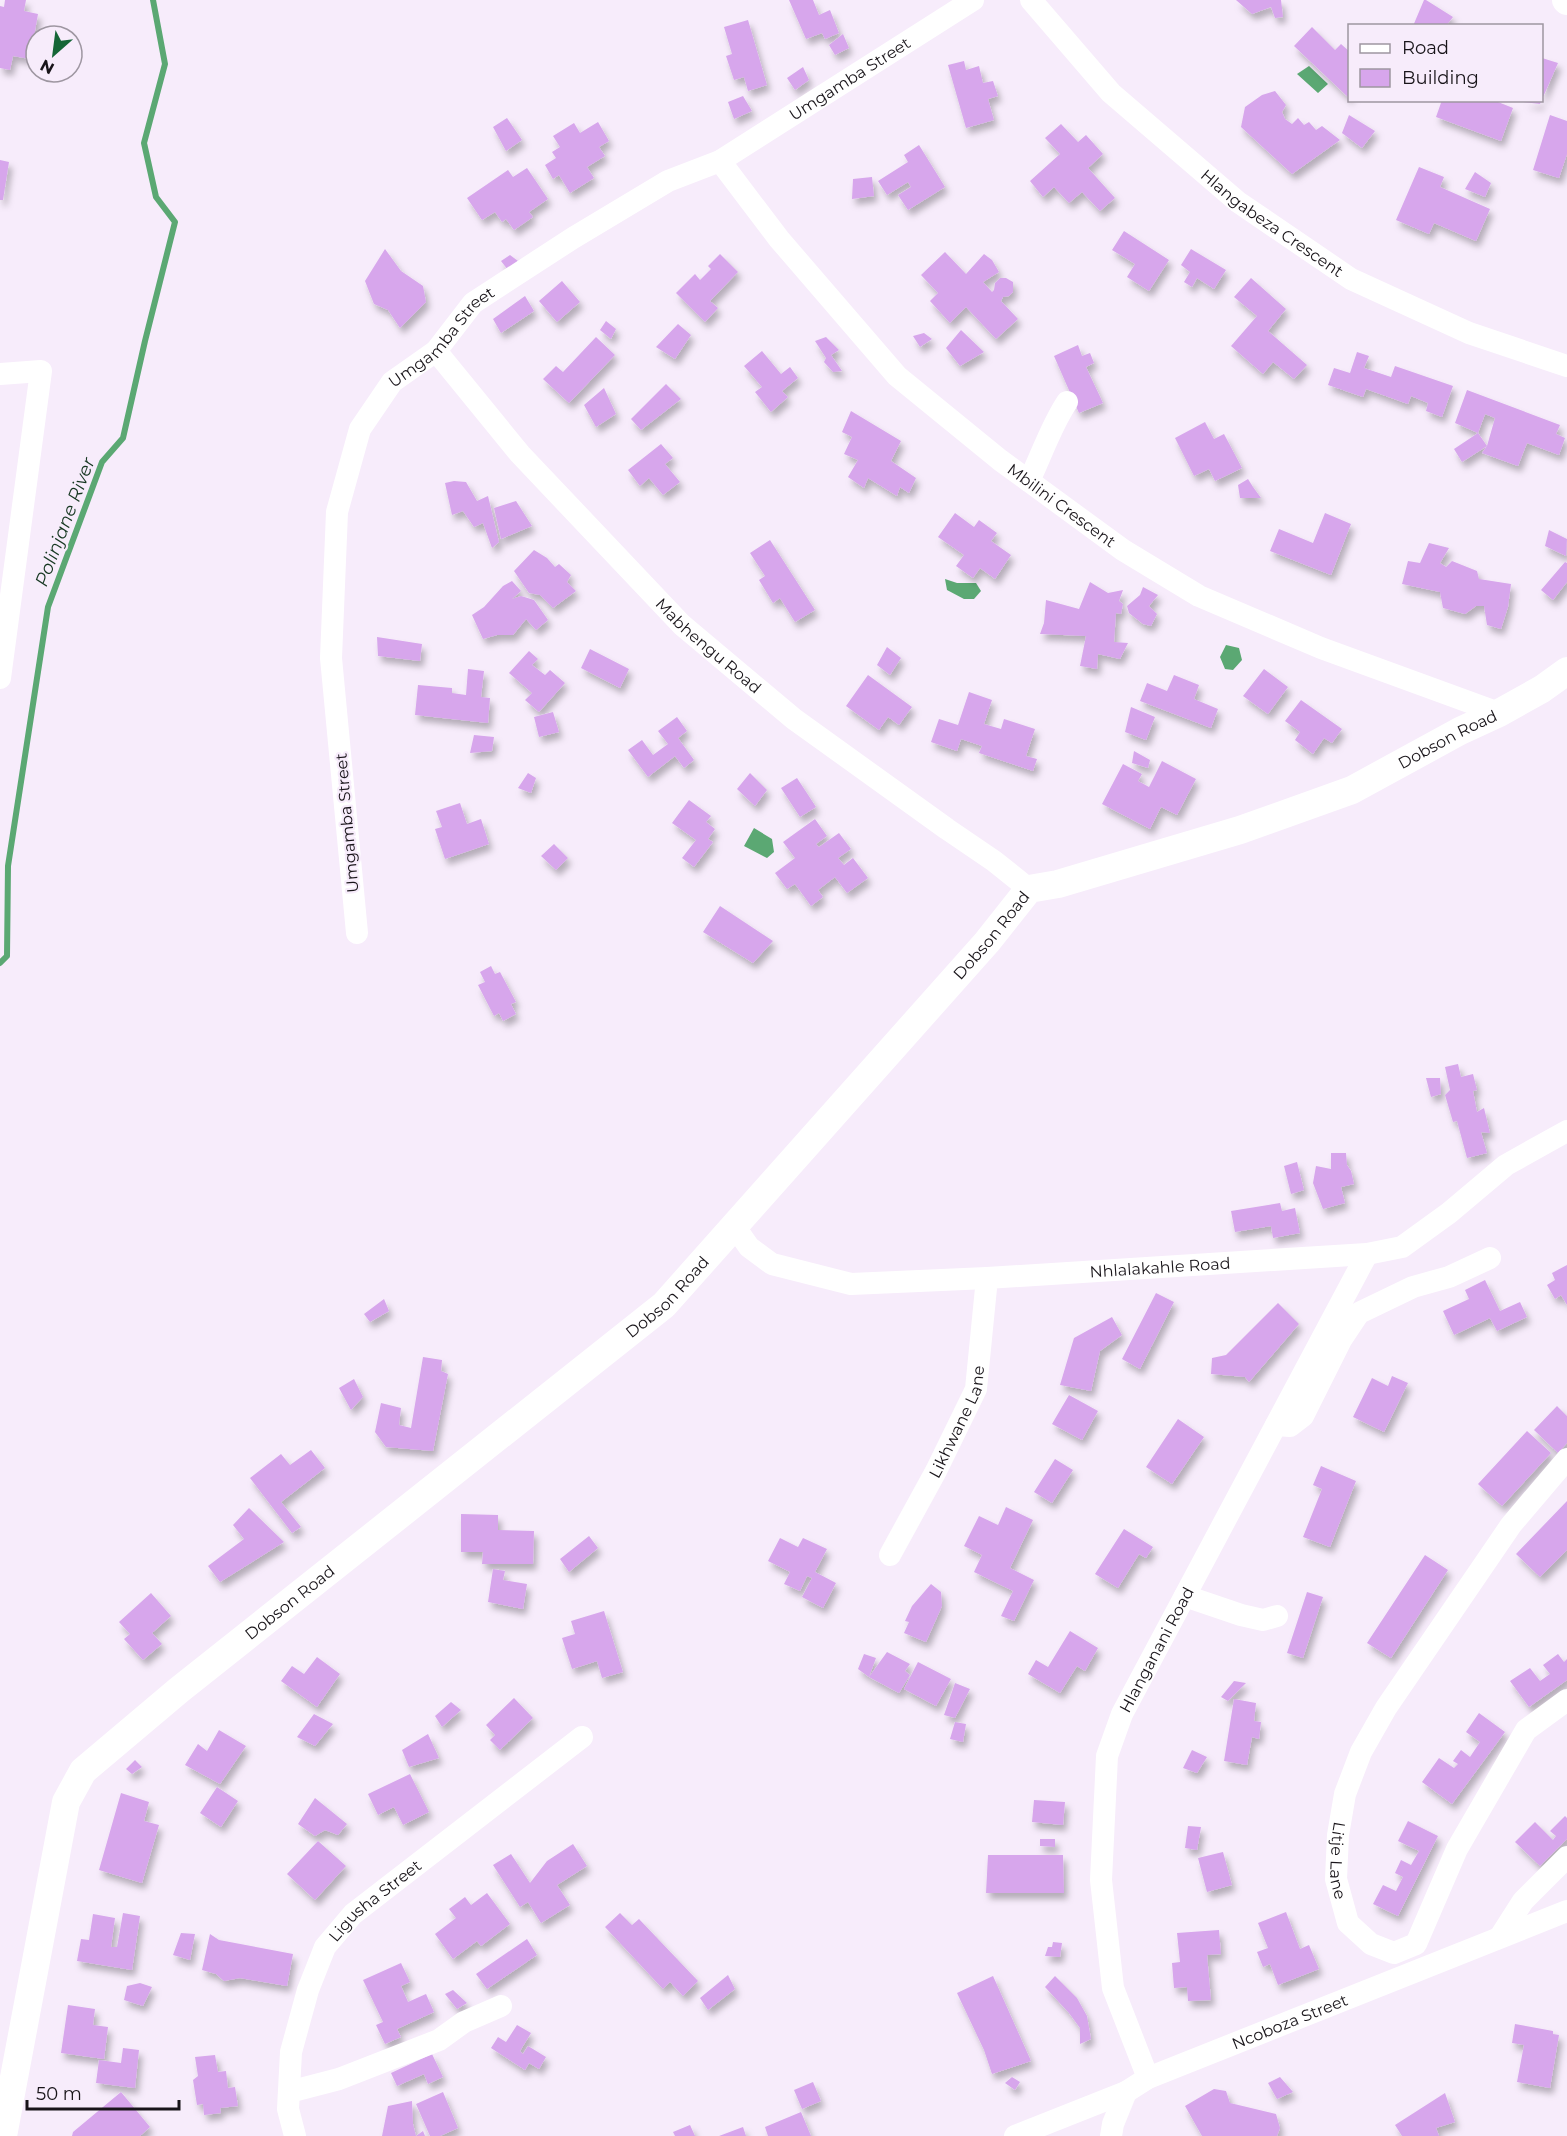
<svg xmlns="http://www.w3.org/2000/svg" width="1567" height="2136" font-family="Montserrat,sans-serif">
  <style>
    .water { fill: #5ba873 }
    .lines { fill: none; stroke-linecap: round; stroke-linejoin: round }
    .stream { stroke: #5ba873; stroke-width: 6 }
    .building { fill: #d7a6ec; filter: url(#shadow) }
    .minor { stroke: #fff; stroke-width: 22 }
    .tertiary { stroke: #fff; stroke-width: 28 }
    .labels { text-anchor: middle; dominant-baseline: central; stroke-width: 4.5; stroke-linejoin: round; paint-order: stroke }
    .street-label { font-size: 16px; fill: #181419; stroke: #f7ecfb }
    .water-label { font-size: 18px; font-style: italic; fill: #153620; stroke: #f7ecfb }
  </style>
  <defs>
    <filter id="shadow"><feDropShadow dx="3.5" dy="6" stdDeviation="3" flood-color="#0004"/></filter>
  </defs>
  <rect width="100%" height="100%" fill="#f7ecfb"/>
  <path class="water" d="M1309 66 1328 84 1318 93 1297 74Z
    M945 579 957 583H976L981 591 974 599H964L947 590Z
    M1226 645 1239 648 1242 660 1233 670 1225 669 1220 657Z
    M754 828 772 839 774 852 767 858 744 846Z"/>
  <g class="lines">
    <path class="stream" d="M0 963 7 956 8 866 48 607 102 462 123 438 145 341 175 222 156 197 144 143 165 64 153 0"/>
  </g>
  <path class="building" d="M5 0H26L24 11 38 14 30 59 13 56 10 70 0 68V6L4 7Z
    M789 0H813L819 15 830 10 839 33 825 39 822 33 806 39Z
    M1236 0H1281L1283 17 1275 18 1271 7 1252 14Z
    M1424 0H1426L1453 17 1446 26H1413Z
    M748 20 767 85 748 91 744 77 734 80 726 56 732 54 724 27Z
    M1312 27 1335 50 1341 44 1350 52V99L1294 46Z
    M843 34 849 48 835 55 829 45Z
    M1542 58 1558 63 1540 104 1523 102 1542 100Z
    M964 61 966 70 979 66 983 83 993 81 998 96 988 99 994 120 966 128 948 65Z
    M803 67 809 80 795 90 787 78Z
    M1275 91 1286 105 1282 112 1285 119 1292 124 1298 118 1304 125 1309 122 1316 130 1322 126 1340 140 1292 174 1241 127 1245 107 1262 95Z
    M743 96 752 111 734 119 728 102Z
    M1442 100H1493L1513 108 1501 141 1436 117Z
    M1349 115 1375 131 1362 148 1342 133Z
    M1550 115 1567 121V154L1559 178 1533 170Z
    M507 118 522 140 506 151 493 127Z
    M598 122 609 141 599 147 605 156 587 167 594 178 570 193 559 175 553 179 545 165 556 158 552 152 560 147 553 136 574 123 580 133Z
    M1061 124 1078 142 1086 135 1103 154 1088 168 1115 198 1100 211 1082 192 1069 203 1054 187 1043 197 1030 181 1060 154 1045 138Z
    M919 145 945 187 908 210 898 195 911 187 908 182 887 195 878 181 908 162 904 155Z
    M0 160 9 162 3 200H0Z
    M1419 167 1444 177 1440 187 1490 209 1476 241 1434 223 1429 234 1396 220Z
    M527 168 548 199 529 212 533 217 514 230 506 219 502 222 495 212 482 220 467 198 508 170 513 177Z
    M1475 172 1491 183 1485 197 1465 189Z
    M872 177 874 196 852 199 853 179Z
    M1124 231 1169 260 1149 291 1127 277 1135 264 1112 250Z
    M385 249 401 271 423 286 426 302 400 328 388 310 374 304 365 281Z
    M1191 249 1226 270 1214 289 1197 278 1192 287 1184 282 1190 272 1181 265Z
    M945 252 966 274 984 254 992 260 999 272 983 282 992 292 994 290 995 283 1000 278H1006L1013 282V292L1009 296 1003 297 1001 301 1018 319 996 339 966 307 950 323 930 301 938 293 921 275Z
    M720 254 738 272 710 301 718 308 705 322 676 293 695 274 700 280 711 269 708 266Z
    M510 255 518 261 508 270 501 261Z
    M1251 278 1286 309 1268 331 1307 365 1294 379 1273 362 1263 374 1231 346 1257 316 1234 297Z
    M562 281 580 302 557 322 539 301Z
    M525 296 534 311 501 333 493 319Z
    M606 321 616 329 611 339 600 330Z
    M678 324 691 335 675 359 656 347Z
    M961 330 984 352 960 366 946 348Z
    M924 333 932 339 920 347 913 336Z
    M596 337 615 355 569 403 543 379 556 366 563 372Z
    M826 337 839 350 831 355 842 371 833 372 824 362 826 358 815 341Z
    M1078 345 1082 356 1090 353 1094 363 1086 367 1103 403 1079 413 1054 356Z
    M762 351 781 374 790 367 798 378 782 391 788 397 771 412 755 392 762 387 744 366Z
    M1357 352 1369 356 1364 368 1391 377 1395 366 1453 386 1442 417 1426 411 1428 403 1411 396 1408 404 1366 389 1363 397 1328 385 1334 368 1350 373Z
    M666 384 681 399 641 430 631 419Z
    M604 388 616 414 596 427 584 405Z
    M1467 390 1560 425 1556 434 1565 438 1559 455 1527 443 1518 466 1482 453 1487 446 1462 462 1454 449 1478 433 1487 446 1495 418 1485 414 1478 433 1455 423Z
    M851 411 901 441 891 461 916 478 909 493 900 487 897 496 868 478 864 488 848 477 858 460 844 454 852 437 842 432Z
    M1205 422 1214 439 1224 434 1242 468 1215 481 1209 469 1194 476 1175 438Z
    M661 444 673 458 665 464 680 482 663 495 649 478 640 486 628 470Z
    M1248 479 1253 487 1261 498H1240L1238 485Z
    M454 481 466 482 477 501 488 496 499 542 492 548 483 523 474 527 463 511 452 515 445 483Z
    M516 501 532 526 501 539 494 508Z
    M955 513 974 527 979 520 997 533 991 541 1011 555 995 579 980 568 973 578 956 566 964 555 938 537Z
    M1325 513 1351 524 1331 575 1270 551 1279 529 1313 543Z
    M1549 530 1567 539 1566 556 1545 546Z
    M770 540 815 610 795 622 780 598 773 603 759 580 765 576 750 553Z
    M1429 543 1449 548 1440 563 1446 567 1452 561 1477 571 1479 579 1511 584 1508 607 1501 629 1487 625 1484 606H1476L1465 614 1443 608 1440 592 1402 584 1408 561 1420 563Z
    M534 550 547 558 555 567 559 564 571 575 567 582 576 591 553 608 540 595 529 593 514 571Z
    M1565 562 1567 563V582L1553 600 1541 590Z
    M512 581 521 591 512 599 521 596 534 600 548 620 536 630 526 619 513 635H497L483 639 472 615 484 607 503 586Z
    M1090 582 1108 593 1123 590 1119 601 1123 604 1121 614 1116 613 1114 642 1128 643 1120 659 1098 654 1097 669 1080 666 1086 636 1040 634 1044 623 1046 600 1079 609Z
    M1143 587 1158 595 1149 606 1157 614 1151 626 1143 624 1129 613 1127 606 1140 595Z
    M377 637 422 644 420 661 378 656Z
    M887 647 901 658 890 675 877 665Z
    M590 649 629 669 620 688 581 668Z
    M529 651 538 659 532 665 545 675 550 670 565 683 539 712 525 700 532 693 509 673Z
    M468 669 484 671 481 697 490 698 488 723 415 715 418 685 452 688V693L466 695Z
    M1264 669 1288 687 1268 714 1243 696Z
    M868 675 912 707 899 725 888 717 879 730 846 706Z
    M1174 675 1199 685 1194 699 1218 709 1211 728 1140 701 1147 683 1167 691Z
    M969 692 992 700 984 724 1001 729 1004 719 1035 729 1026 756 1037 759 1033 771 979 753 982 746 961 739 957 751 931 742 939 719 958 725Z
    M1301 700 1342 729 1332 743 1324 738 1313 754 1295 740 1300 732 1285 721Z
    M1131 707 1155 717 1146 740 1125 732Z
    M553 712 559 732 539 737 534 717Z
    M677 717 687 731 678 738 694 760 684 768 675 756 648 777 628 750 642 740 653 755 668 744 658 731Z
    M474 735 494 737 492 751 470 753Z
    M1134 751 1150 760 1148 768 1132 763Z
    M1162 761 1196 779 1177 815 1161 807 1150 829 1102 804 1123 764 1142 774 1138 781 1149 787Z
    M528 773 536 778 531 793 518 788Z
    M750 773 767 790 755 806 737 789Z
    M797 778 816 807 800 817 781 788Z
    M689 800 711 816 706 822 715 829 708 839 713 842 694 867 682 858 696 840 672 823Z
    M460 803 467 824 481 819 489 844 445 859 435 829 442 827 436 811Z
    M815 819 827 836 816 844 819 847 839 833 851 849 838 858 844 865 853 858 868 878 847 893 835 877 818 890 823 897 811 906 795 884 787 889 775 873 795 858 783 842Z
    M554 844 568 858 556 870 541 856Z
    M720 906 773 941 753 963 703 932Z
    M491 966 495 974 500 972 516 1002 511 1004 516 1014 503 1021 499 1013 494 1016 478 985 485 982 480 972Z
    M1458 1064 1461 1077 1473 1074 1477 1090 1473 1091 1477 1112 1484 1108 1490 1133 1481 1132 1487 1153 1467 1158 1457 1121 1453 1122 1445 1095 1450 1090 1445 1067Z
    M1426 1078H1440L1441 1094 1431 1097Z
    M1331 1153H1346L1347 1165 1351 1171 1354 1184 1341 1187 1345 1203 1323 1209 1313 1183 1316 1166 1331 1169Z
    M1297 1162 1304 1190 1291 1194 1284 1166Z
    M1280 1203 1282 1211 1295 1208 1300 1233 1273 1238 1271 1226 1235 1232 1231 1211Z
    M1567 1265V1305L1561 1295 1555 1299 1547 1285 1555 1280 1552 1273Z
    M1485 1280 1500 1311 1520 1302 1527 1317 1497 1331 1490 1318 1454 1335 1443 1311 1469 1299 1465 1290Z
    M1156 1293 1174 1302 1140 1369 1122 1359Z
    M384 1299 389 1311 370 1322 364 1314Z
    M1278 1303 1299 1324 1249 1382 1245 1377 1211 1374 1212 1358 1226 1355Z
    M1112 1317 1122 1335 1100 1351 1091 1391 1060 1385 1074 1338Z
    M423 1357 442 1360 441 1371 448 1374 433 1451 386 1447 375 1432 381 1403 401 1408 399 1425 411 1428Z
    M1392 1376 1408 1383 1384 1432 1353 1417 1372 1378 1388 1386Z
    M354 1379 363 1397 351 1410 339 1388Z
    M1069 1395 1098 1411 1082 1440 1052 1424Z
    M1557 1406 1567 1416V1443L1558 1453 1534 1430Z
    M1178 1419 1204 1437 1172 1484 1146 1467Z
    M1527 1431 1551 1453 1502 1506 1478 1484Z
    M311 1450 325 1468 281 1502 301 1527 292 1533 250 1478 281 1454 290 1465Z
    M1055 1459 1073 1470 1052 1503 1034 1492Z
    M1321 1466 1356 1481 1330 1547 1303 1537 1322 1489 1313 1485Z
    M1567 1501V1550L1540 1577 1516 1554Z
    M1006 1507 1033 1520 1010 1568 1034 1580 1014 1621 1001 1616 1013 1591 974 1572 982 1555 964 1546 979 1516 998 1525Z
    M249 1508 284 1542 220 1582 208 1566 244 1539 233 1525Z
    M461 1514 498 1515V1530L534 1531 533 1564H482L483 1552H461Z
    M1124 1529 1153 1547 1146 1558 1139 1554 1118 1588 1095 1574Z
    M589 1536 598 1548 569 1572 560 1559Z
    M780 1538 798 1547 803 1538 827 1549 815 1572 836 1583 823 1608 802 1597 812 1578 807 1576 800 1591 784 1584 790 1572 768 1561Z
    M1425 1555 1448 1570 1391 1658 1367 1643Z
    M493 1569 505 1571 503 1580 527 1584 523 1609 488 1602Z
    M931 1584 941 1592 942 1606 926 1642 904 1633 909 1622 905 1621 912 1606Z
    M1307 1592 1323 1597 1303 1658 1287 1653Z
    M151 1593 171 1616 152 1633 162 1644 143 1660 124 1639 130 1634 119 1622Z
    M604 1611 623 1672 602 1678 597 1661 572 1669 562 1638 575 1634 571 1621Z
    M1070 1631 1098 1648 1085 1671 1077 1666 1060 1693 1028 1674 1036 1660 1048 1667Z
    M887 1652 910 1664 905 1671 910 1675 899 1693 869 1677Z
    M864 1654 876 1658 869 1677 858 1669Z
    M1558 1654 1564 1662 1567 1659V1680L1529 1707 1510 1681 1530 1668 1540 1681 1550 1674 1543 1665Z
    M317 1657 340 1674 317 1707 281 1681 292 1666 304 1674Z
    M918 1662 951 1679 936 1706 904 1689Z
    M1234 1681 1246 1683 1228 1701 1221 1697Z
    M955 1683 970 1689 955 1718 944 1715Z
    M514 1698 533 1718 500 1750 490 1740 495 1735 486 1725Z
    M1234 1699 1256 1703 1254 1721 1261 1722 1259 1739 1252 1737 1247 1765 1224 1761Z
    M451 1702 461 1710 442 1727 435 1716Z
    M1479 1713 1505 1732 1452 1804 1422 1782 1439 1758 1454 1768 1458 1764 1453 1761 1461 1750 1470 1757 1480 1742 1466 1732Z
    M314 1714 333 1724 315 1746 297 1737Z
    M955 1722 966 1724 963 1742 950 1739Z
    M219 1730 246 1746 220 1784 185 1765 198 1744 207 1751Z
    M428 1734 439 1758 409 1767 402 1750Z
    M1192 1750 1207 1757 1197 1773 1183 1768Z
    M135 1760 142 1767 132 1774 126 1769Z
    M410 1774 429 1812 403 1825 394 1807 378 1815 368 1794Z
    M217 1787 238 1801 221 1827 200 1813Z
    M121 1793 149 1802 144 1821 159 1825 142 1883 99 1870Z
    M315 1798 347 1824 338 1835 325 1830 315 1836 298 1824Z
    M1034 1800 1065 1802 1063 1825 1032 1822Z
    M1565 1816 1567 1818V1839L1540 1866 1515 1842 1535 1822 1553 1840 1556 1836 1550 1831Z
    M1408 1821 1438 1836 1398 1916 1373 1904 1383 1885 1396 1891 1403 1877 1395 1873 1401 1860 1411 1865 1419 1851 1398 1841Z
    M1188 1826 1201 1827 1197 1850 1185 1848Z
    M1040 1839H1055V1847L1040 1846Z
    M318 1841 346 1866 315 1900 287 1874Z
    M573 1844 587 1866 557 1885 570 1905 541 1923 528 1902 520 1907 493 1865 511 1854 530 1883 547 1861Z
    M1223 1852 1232 1885 1207 1892 1198 1858Z
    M988 1855H1063L1064 1893H986Z
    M487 1893 510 1924 481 1946 477 1941 453 1959 435 1934 456 1918 449 1909 465 1897 471 1905Z
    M1286 1912 1300 1949 1309 1945 1319 1969 1278 1985 1270 1964 1263 1967 1257 1952 1268 1948 1258 1923Z
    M123 1913 140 1916 132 1970 77 1961 81 1939 89 1940 93 1914 115 1918 111 1947H117Z
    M620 1913 632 1925 639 1919 698 1981 683 1996 670 1982 663 1989 605 1927Z
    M1219 1930 1221 1954 1207 1955 1211 2000 1188 2001 1187 1987 1174 1988 1172 1963 1180 1962 1177 1933Z
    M181 1933 195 1934 190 1960 173 1955Z
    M210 1934 219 1940 293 1954 287 1986 240 1978 224 1981 216 1974 202 1970Z
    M527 1939 537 1955 487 1989 476 1974Z
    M1053 1942 1062 1943 1060 1957 1045 1956 1048 1947H1052Z
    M401 1963 410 1982 401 1986 408 2002 426 1994 434 2012 397 2029 401 2037 385 2044 376 2025 383 2022 363 1980Z
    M728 1975 735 1989 708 2010 700 1998Z
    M993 1976 1031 2061 992 2074 984 2050 957 1993Z
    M1055 1976 1077 1998 1087 2016 1091 2039 1080 2044V2028L1069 2013 1045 1987Z
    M140 1983 152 1987 143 2006 124 2000 127 1986Z
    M453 1990 467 2003 457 2009 445 1994Z
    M68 2005 95 2009 93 2025 108 2027 104 2059 61 2053Z
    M1515 2024 1553 2031V2034L1559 2035 1550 2088 1517 2082 1524 2045 1512 2043Z
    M517 2025 531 2033 520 2051 523 2054 528 2046 546 2057 539 2069 529 2063 525 2070 491 2048 498 2037 506 2042Z
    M123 2048 139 2050 135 2088 96 2083 99 2060 121 2063Z
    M432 2054 443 2077 428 2084 424 2074 397 2086 391 2073Z
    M215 2055 218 2072 226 2071 228 2088 235 2087 238 2106 220 2108 221 2113 204 2115 203 2104 197 2105 193 2080 198 2076 195 2057Z
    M1012 2077 1020 2082 1015 2090 1005 2083Z
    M1280 2077 1293 2092 1277 2099 1268 2083Z
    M813 2082 821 2101 802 2109 794 2090Z
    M1214 2089 1226 2091 1230 2103 1276 2114 1280 2128 1277 2136H1202L1185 2106Z
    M121 2092 150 2127 140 2136H72L73 2132Z
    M443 2092 458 2128 440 2136H430L416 2104Z
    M1445 2093 1455 2122 1436 2128 1439 2136H1402L1395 2125Z
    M412 2101 413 2124 416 2136 423 2131 425 2136H382L388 2106Z
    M801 2112 811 2136H768L765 2127Z
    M690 2125 695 2136H675L673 2132Z
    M743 2127 746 2136H719Z"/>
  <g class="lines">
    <g class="minor">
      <path id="s1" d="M1031 0 1111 93 1238 202 1351 279 1469 333 1567 366"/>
      <path id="s2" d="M720 161 779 239 897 376 1000 460 1123 550 1199 596 1321 648 1499 713"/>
      <path id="s3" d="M436 351 520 454 682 625 794 719 947 829 994 861 1029 889"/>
      <path d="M0 374 41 371 0 678"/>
      <path d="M1029 481C1042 454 1051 426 1067 402"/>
      <path id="s4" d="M357 933 331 658 337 512 360 429 392 382 436 351 473 303 573 238 668 181 720 161 973 0"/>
      <path id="s5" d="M735 1227 749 1247 772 1264 851 1284 987 1278 1367 1254 1402 1247 1449 1213 1506 1165 1567 1131"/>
      <path d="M1276 1425 1290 1426 1303 1416 1341 1340 1359 1313 1413 1287 1449 1277 1490 1258"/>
      <path id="s6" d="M1567 1459 1511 1525 1386 1708 1361 1752 1345 1794 1338 1835 1336 1879 1348 1923 1371 1944 1394 1953 1416 1944 1457 1849 1526 1730 1567 1700"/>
      <path id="s7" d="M890 1555 936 1471 976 1389 987 1278"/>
      <path d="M1185 1596 1241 1615 1263 1620 1277 1616"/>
      <path d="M1500 1937 1523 1901 1567 1857"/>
      <path id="s8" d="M1148 2078 1113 1988 1101 1880 1107 1756 1122 1714 1367 1254"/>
      <path d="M289 2092 339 2079 439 2040 464 2022 501 2006"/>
      <path id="s9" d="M295 2136 288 2109 291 2052 308 1990 325 1947 353 1914 582 1737"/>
      <path id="s10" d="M1015 2136 1126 2092 1148 2078 1567 1911"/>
      <path d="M1111 2136 1113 2124 1126 2092"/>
    </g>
    <g class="tertiary">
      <path d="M1566 0 1567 1"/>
      <path id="s11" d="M3 2136 66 1802 83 1771 179 1690 664 1305 987 942 1029 889 1058 884 1240 830 1352 790 1460 731 1499 713 1542 689 1567 671"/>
    </g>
  </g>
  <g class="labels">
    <g class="street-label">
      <text stroke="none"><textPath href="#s4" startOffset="1119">Umgamba Street</textPath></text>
      <text stroke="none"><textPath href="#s1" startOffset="330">Hlangabeza Crescent</textPath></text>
      <text stroke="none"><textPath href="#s4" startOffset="633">Umgamba Street</textPath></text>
      <text stroke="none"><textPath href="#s2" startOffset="488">Mbilini Crescent</textPath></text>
      <text stroke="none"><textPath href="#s3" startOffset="402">Mabhengu Road</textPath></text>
      <text stroke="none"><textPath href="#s11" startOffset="2120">Dobson Road</textPath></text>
      <text transform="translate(347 823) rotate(-95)">Umgamba Street</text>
      <text stroke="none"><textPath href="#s11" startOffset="1614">Dobson Road</textPath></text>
      <text stroke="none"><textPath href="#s5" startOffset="444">Nhlalakahle Road</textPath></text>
      <text stroke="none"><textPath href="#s11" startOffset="1128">Dobson Road</textPath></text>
      <text stroke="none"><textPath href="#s7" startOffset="150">Likhwane Lane</textPath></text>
      <text stroke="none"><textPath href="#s11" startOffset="642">Dobson Road</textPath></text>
      <text stroke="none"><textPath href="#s8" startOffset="447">Hlanganani Road</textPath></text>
      <text stroke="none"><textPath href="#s6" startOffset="471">Litje Lane</textPath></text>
      <text stroke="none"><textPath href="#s9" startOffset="264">Ligusha Street</textPath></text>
      <text stroke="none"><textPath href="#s10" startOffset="298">Ncoboza Street</textPath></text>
    </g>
    <g class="water-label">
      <text transform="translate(65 522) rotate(-69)">Polinjane River</text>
    </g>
  </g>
  <rect x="1348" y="24" width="195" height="78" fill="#f7ecfb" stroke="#9e96a1" stroke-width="1.5"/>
  <rect x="1360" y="44" width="30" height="9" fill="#ffffff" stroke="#9e96a1" stroke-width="1.5"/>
  <text x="1402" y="54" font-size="18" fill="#181419">Road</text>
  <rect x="1360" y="69" width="30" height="18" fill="#d7a6ec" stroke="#9e96a1" stroke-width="1.5"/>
  <text x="1402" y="84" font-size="18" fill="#181419">Building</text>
  <g transform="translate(54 54) rotate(208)"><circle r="28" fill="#f7ecfb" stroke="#9e96a1" stroke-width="1.5"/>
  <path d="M0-4.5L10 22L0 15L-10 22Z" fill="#156637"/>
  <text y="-9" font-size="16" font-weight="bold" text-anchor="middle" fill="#181419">N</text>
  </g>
  <path d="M27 2100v9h152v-9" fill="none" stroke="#181419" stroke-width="3"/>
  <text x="36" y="2100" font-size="18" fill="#181419" stroke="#f7ecfb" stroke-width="4.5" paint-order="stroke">50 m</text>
</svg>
